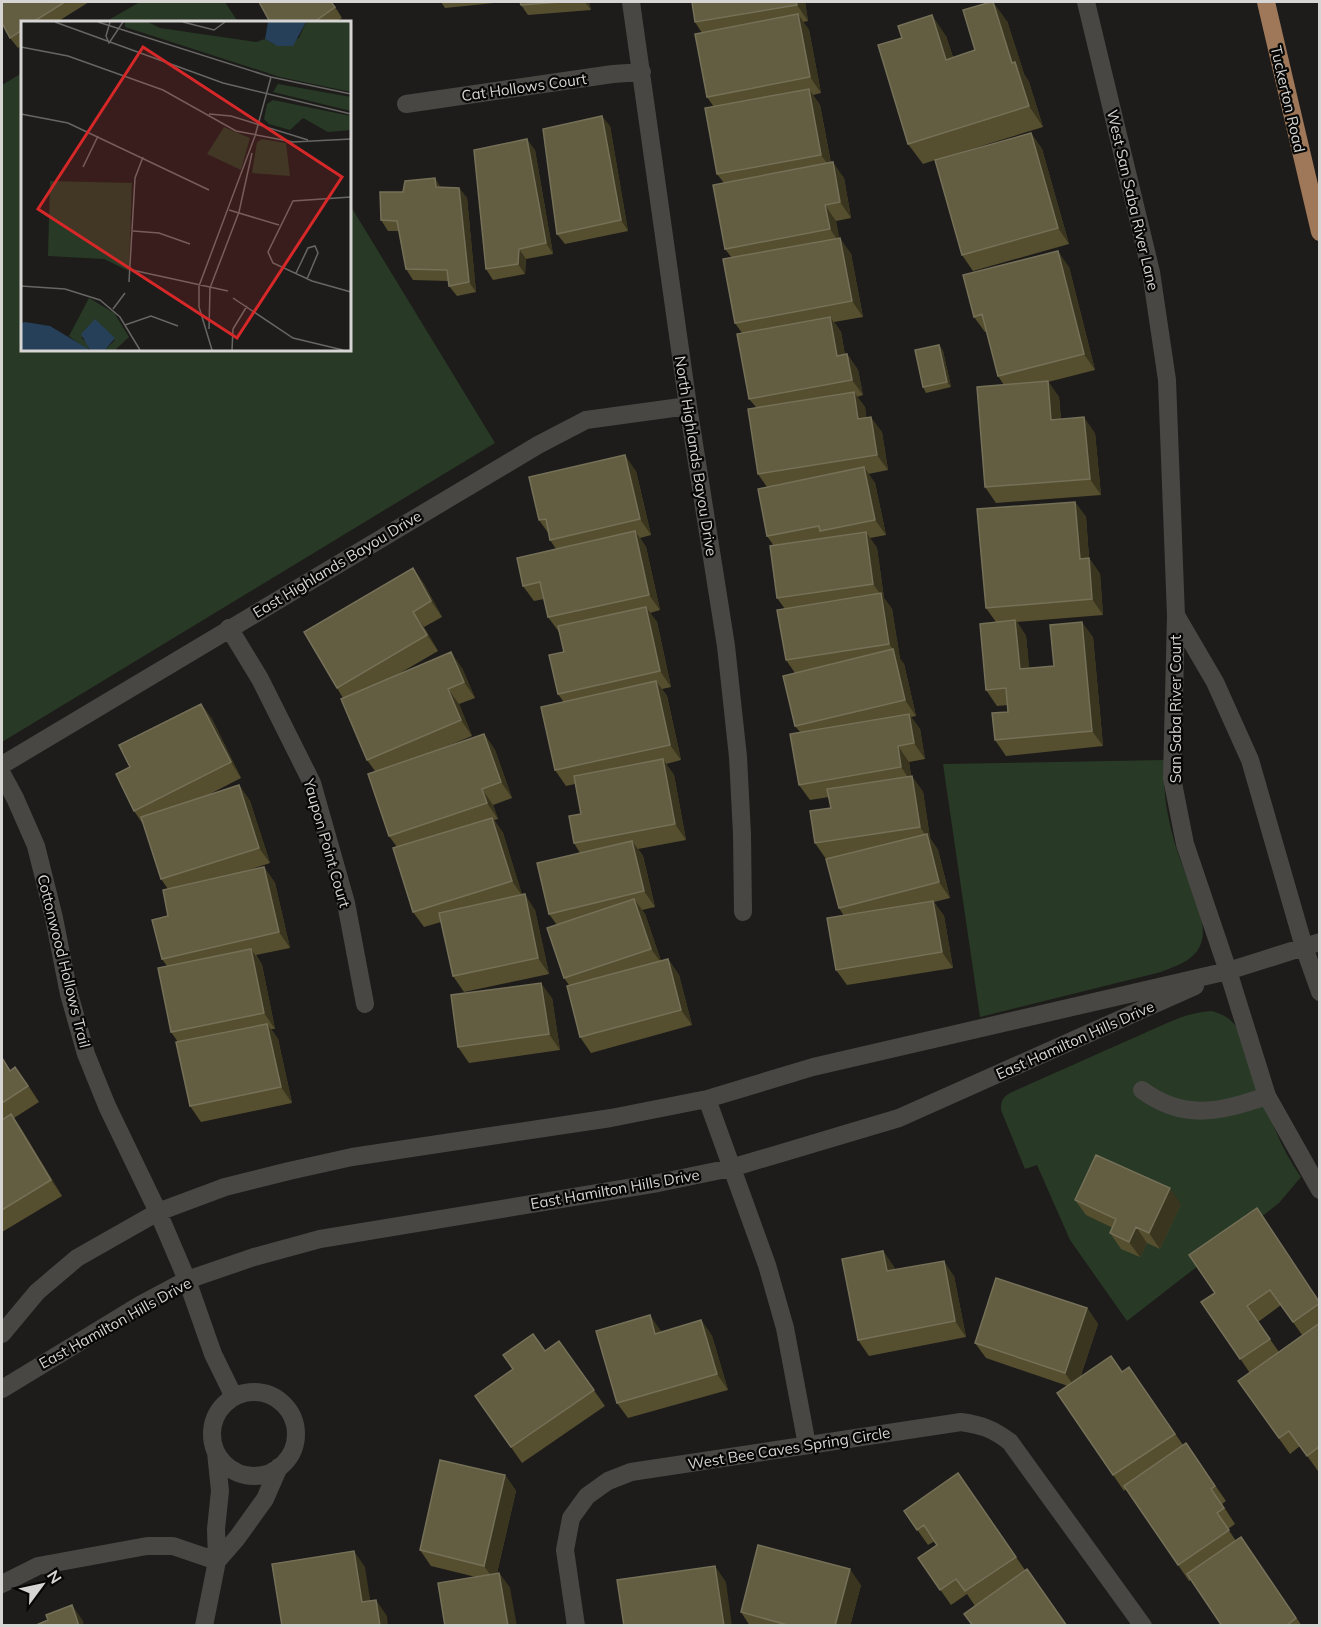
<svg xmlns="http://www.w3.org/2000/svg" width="1321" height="1627" font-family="Mulish,sans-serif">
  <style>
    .green { fill: #283925 }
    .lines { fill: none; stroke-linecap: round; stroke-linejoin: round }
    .minor { stroke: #484744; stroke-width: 18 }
    .major { stroke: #9f7859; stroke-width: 18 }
    .wall { fill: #564f2f; fill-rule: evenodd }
    .shaded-wall { fill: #39351f }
    .building { fill: #635d41; stroke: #757058; stroke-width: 1.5 }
    .labels { text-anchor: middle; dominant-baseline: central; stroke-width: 4.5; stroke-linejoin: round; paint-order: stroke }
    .street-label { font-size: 15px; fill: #d6d5d3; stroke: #070706 }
    .inset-road { fill: none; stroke: #676664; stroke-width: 1.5 }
    .view { fill: #d62828; fill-opacity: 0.15; stroke: #d62828; stroke-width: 3 }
    .inset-edge { fill: none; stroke: #d6d5d3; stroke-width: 3 }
  </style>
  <rect width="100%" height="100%" fill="#1d1c1a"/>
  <path class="green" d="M140 2H225L238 22H105Z
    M22 73V350H350V205L495 443 2 742V85Z
    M1164 760C1164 779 1164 797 1168 815 1171 831 1176 849 1182 864 1189 884 1209 922 1201 943 1196 960 1176 966 1161 972L980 1017 943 764Z
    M1212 1011C1221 1014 1229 1017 1235 1025 1244 1039 1248 1057 1253 1072 1267 1109 1278 1144 1301 1177L1279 1203 1127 1321 1070 1240 1037 1165 1025 1169 1001 1110C1001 1101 1002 1098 1010 1093 1052 1074 1095 1055 1138 1036 1161 1026 1186 1012 1212 1011Z"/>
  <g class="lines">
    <path class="minor" d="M631 2 688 406 726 646 738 757 742 834 743 912
      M1086 2 1151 272 1167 380 1176 616 1172 778 1185 844 1228 971 1267 1096 1320 1190
      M406 104 613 74 642 72
      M1177 617 1215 682 1250 760 1304 947 1320 992
      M229 628 260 679 312 783 346 903 365 1004
      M2 765 538 445 586 420 688 406
      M2 774 15 798 36 846 54 918 69 994 86 1054 107 1106 158 1212 187 1280 213 1354 234 1397
      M1142 1090C1185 1122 1222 1111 1267 1096
      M707 1099 767 1265 785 1328 807 1445
      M2 1334 37 1292 77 1258 158 1212 225 1187 289 1171 352 1157 611 1118 707 1099 813 1067 1228 971 1320 942
      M2 1389 140 1305 187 1280 254 1257 320 1239 658 1183 731 1168 899 1118 1195 986
      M212 1434a42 42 0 1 1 84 0a42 42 0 1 1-84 0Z
      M217 1561 237 1538 265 1499 279 1467
      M2 1584 38 1566 147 1546H173L217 1561
      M204 1626 217 1561 216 1529 220 1491 216 1452
      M576 1626 565 1550 571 1518 587 1496 608 1481 631 1472 961 1422C982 1425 993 1429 1010 1442L1143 1626"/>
    <path class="major" d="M1266 2 1320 232"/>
  </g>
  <path class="wall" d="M2 2H89L57 22H22V45L18 48 10 38Z
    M259 2H332L342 18 336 22H270Z
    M441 2H504L445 8Z
    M520 2H589L591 10 528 15 521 5Z
    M692 2H805L808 21 803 22 809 30 821 93 813 95 820 105 831 163 844 178 851 218 836 221 839 238 851 254 863 317 834 322 841 332 845 355 847 354 858 370 863 395 857 397 865 407 866 417 882 432 888 470 868 474 875 483 886 535 870 538 877 548 884 598 892 609 900 659 904 664 916 716 911 717 920 729 925 759 909 762 911 776 923 792 930 838 938 850 950 898 934 902 944 916 953 968 847 985 836 970 844 916 839 908 832 858 826 859 815 843 831 808 829 797 810 800 799 785 800 732 795 726V673L786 660 785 609 777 598 774 546 767 536V487L758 474 756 407 749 399 742 333 735 323 732 258 725 249 724 183 717 174 714 107 707 97 702 33 695 22Z
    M1007 21 1024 74 1029 82 1043 127 936 160 1031 133 1042 149 1069 244 973 271 962 255 935 160 923 164 908 144 946 36 953 57 975 50Z
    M610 126 628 231 565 244 557 234Z
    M535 150 553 254 526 259 525 274 493 280 486 269Z
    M441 187 459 188 467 198 476 292 457 296 449 286 448 281 413 280 406 269 399 231H388L381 220 403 192Z
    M1069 267 1095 370 1048 382 1059 397 1061 419 1095 433 1101 495 996 503 985 487 1004 385 998 376 987 332H985L974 317Z
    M939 345 943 351 951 387 926 393 923 387Z
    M636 471 651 535 640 538 646 547 660 610 650 613 657 622 671 687 662 689 667 696 681 760 666 764 674 775 686 840 638 849 643 856 655 907 642 910 645 914 661 961 668 959 679 975 692 1025 591 1053 580 1037 569 985 564 978 557 925 549 914 580 853 574 843 581 814 575 784 566 786 555 770 563 701 558 694 564 652 559 632 548 617 544 599 534 601 523 586 556 549 550 540 549 534 539 520Z
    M1075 502 1086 517 1089 558 1100 574 1103 615 1017 622 1026 636 1029 668 1054 666 1093 637 1103 746 1006 756 995 740 1008 712V705L997 706 986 690 996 622 986 608Z
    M413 568 424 584 442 617 424 627 438 651 395 676 462 668 475 698 459 704 472 736 438 750 484 734 495 750 512 798 493 805 498 819 494 820 503 833 522 895 535 910 549 974 464 992 453 976 441 922 424 927 413 912 397 847 389 836 375 771 367 760 343 698 337 688Z
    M201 704 212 719 241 778 204 797 239 785 250 801 270 863 242 872 264 867 275 883 290 948 256 955 262 965 275 1029H271L278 1039 292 1103 201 1122 190 1106 178 1042 171 1032 167 966 162 959 168 916V889L161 879 143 824 134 811 130 767Z
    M552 998 560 1050 469 1063 458 1047Z
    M2 1057 10 1070 26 1082 39 1102 14 1118 22 1130 62 1196 2 1232Z
    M1075 1200 1181 1204 1160 1249 1147 1243 1140 1257 1121 1249 1110 1233 1113 1228 1086 1215Z
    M883 1251 894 1267 895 1270 954 1276 966 1337 869 1356 858 1340Z
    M1189 1255 1320 1301V1470L1318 1471 1300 1446 1290 1454 1238 1381 1250 1373 1201 1302 1215 1293ZM1281 1305 1302 1335 1279 1352 1258 1322Z
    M1087 1308 1098 1324 1080 1378 1122 1372 1129 1367 1183 1445 1186 1443 1226 1501 1222 1504 1235 1524 1228 1529 1236 1541 1241 1537 1302 1626H1222L1191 1580 1189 1581 1126 1489 1124 1491 1057 1393 1068 1386 986 1358 975 1343Z
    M701 1320 712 1336 728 1390 628 1418 617 1403 661 1331V1332Z
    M559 1341 605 1406 522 1463 475 1396Z
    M958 1473 1025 1570 975 1606 967 1594 951 1605 918 1558 937 1545 935 1541 928 1545 904 1511Z
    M505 1475 516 1491 497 1573H499L510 1588 476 1577 431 1566 420 1550Z
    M861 1585 850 1626H750L741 1612Z"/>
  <path class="shaded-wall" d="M585 2H589L591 10Z
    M796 2H805L808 21 797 5Z
    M993 2 1007 21 1024 74 1029 82 1043 127 1029 106 1012 63Z
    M798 14 809 30 821 93 810 77Z
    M932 15 946 36 960 80 946 60Z
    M809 89 820 105 832 170 821 155Z
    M602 116 610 126 628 231 621 220Z
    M1031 133 1042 149 1069 244 1058 228Z
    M527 139 535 150 553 254 546 243Z
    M833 162 844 178 851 218 840 202Z
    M435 178 442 189 436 187Z
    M459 188 467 198 476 292 469 282Z
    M825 205 836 221 841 245 830 229Z
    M840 238 851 254 863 317 852 301Z
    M519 249 526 259 525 274 518 264Z
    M1058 251 1069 267 1095 370 1084 354Z
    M830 317 841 332 848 372 837 356Z
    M939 345 943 351 951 387 947 382Z
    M847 354 858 370 863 395 852 380Z
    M1048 381 1059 397 1062 436 1051 420Z
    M854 392 865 407 869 434 858 419Z
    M871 417 882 432 888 470 877 455Z
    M1084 417 1095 433 1101 495 1090 479Z
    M625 455 636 471 651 535 640 519Z
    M864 467 875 483 886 535 875 520Z
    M1075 502 1086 517 1089 558 1100 574 1103 615 1092 599 1080 559Z
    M635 531 646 547 660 610 649 595Z
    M866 532 877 548 884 598 892 609 900 659 904 664 916 716 905 700 893 649 889 644 881 595 873 584Z
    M413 568 424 584 442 617 431 601Z
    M646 607 657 622 671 687 660 671Z
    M413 612 424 627 438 651 427 635Z
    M1015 620 1026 636 1031 684 1020 669Z
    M1082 622 1093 637 1103 746 1092 731Z
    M451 652 462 668 475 698 464 682Z
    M656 681 667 696 681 760 670 745Z
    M448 689 459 704 472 736 461 720Z
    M201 704 212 719 241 778 231 762Z
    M909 714 920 729 925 759 914 743Z
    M484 734 495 750 512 798 501 782Z
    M898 746 909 762 912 783 901 767Z
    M663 759 674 775 686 840 675 824Z
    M912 776 923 792 930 838 938 850 950 898 939 882 929 840 920 827Z
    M239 785 250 801 270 863 259 848Z
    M482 789 493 805 498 819 487 803Z
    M492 818 503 833 523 897 512 881Z
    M632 841 643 856 655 907 644 891Z
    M264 867 275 883 290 948 279 932Z
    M525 894 535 910 549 974 538 958Z
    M634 899 645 914 662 964 651 949Z
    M933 901 944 916 953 968 942 952Z
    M251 949 262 965 275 1029 264 1013Z
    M668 959 679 975 692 1025 681 1010Z
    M541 983 552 998 560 1050 549 1034Z
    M267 1024 278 1039 292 1103 281 1087Z
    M11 1114 22 1130 62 1196 51 1180Z
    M1170 1188 1181 1204 1160 1249 1149 1233Z
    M1136 1227 1147 1243 1140 1257 1129 1242Z
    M883 1251 894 1267 898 1287 887 1271Z
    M944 1261 954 1276 966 1337 955 1321Z
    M1087 1308 1098 1324 1076 1389 1065 1373Z
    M650 1315 661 1331 666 1349 655 1334Z
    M701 1320 712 1336 728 1390 717 1374Z
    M505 1475 516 1491 495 1581 484 1566Z
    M354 1551 365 1567 373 1618 362 1602Z
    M715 1566 726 1582 732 1626H724Z
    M850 1569 861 1585 850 1626H835Z
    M499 1573 510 1588 517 1626H508Z
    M376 1600 387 1616 388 1626H380Z
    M72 1605 83 1621 84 1626H79Z"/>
  <path class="building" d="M2 2H65L33 22H22V30L10 38 2 23Z
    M259 2H331L335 7 314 22H270Z
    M520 2H560L521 5Z
    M692 2H796L797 5 695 22Z
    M991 2H993L1012 63 1015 62 1029 106 908 144 878 45 902 38 898 26 932 15 946 60 975 50 963 10Z
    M798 14 810 77 707 97 695 34Z
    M809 89 821 155 717 174 705 108Z
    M602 116 621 220 557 234 543 129Z
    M1031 133 1058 228 962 255 935 160Z
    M527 139 546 243 519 249 518 264 486 269 474 150Z
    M833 162 840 202 825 205 830 229 725 249 713 185Z
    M435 178 436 187 459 188 469 282 449 286 447 270 406 269 397 221 381 220 380 192H403L405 181Z
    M840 238 852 301 735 323 723 259Z
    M1058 251 1084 354 998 376 982 314 974 317 963 275Z
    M830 317 837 356 847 354 852 380 749 399 737 334Z
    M939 345 947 382 923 387 915 350Z
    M1048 381 1051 420 1084 417 1090 479 985 487 977 387Z
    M854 392 858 419 871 417 877 455 758 474 748 409Z
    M625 455 640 519 550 540 546 519 539 520 529 477Z
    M864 467 875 520 820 531 819 526 767 536 758 489Z
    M1075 502 1080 559 1089 558 1092 599 986 608 977 509Z
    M635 531 649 595 548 617 540 582 523 586 517 558Z
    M866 532 873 584 777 598 770 546Z
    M413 568 431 601 413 612 427 635 337 688 304 632Z
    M881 593 889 644 786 660 777 610Z
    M646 607 660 671 558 694 549 655 564 652 558 626Z
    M1015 620 1020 669 1054 666 1050 625 1082 622 1092 731 995 740 992 713 1008 712 1006 688 986 690 980 624Z
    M893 649 905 700 795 726 783 676Z
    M451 652 464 682 448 689 461 720 367 760 341 699Z
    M656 681 670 745 555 770 541 707Z
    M201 704 231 762 134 811 116 774 130 767 119 745Z
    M909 714 914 743 898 746 901 767 799 785 790 734Z
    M484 734 501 782 482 789 487 803 389 836 368 774Z
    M663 759 675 824 574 843 569 816 581 814 574 776Z
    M912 776 920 827 815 843 810 811 831 808 827 789Z
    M239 785 259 848 161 879 141 817Z
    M492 818 512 881 413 912 393 848Z
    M927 834 939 882 839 908 826 859Z
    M632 841 644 891 549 914 537 863Z
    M264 867 279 932 162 959 152 920 168 916 163 890Z
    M525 894 538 958 453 976 439 913Z
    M634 899 651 949 564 978 547 928Z
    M933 901 942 952 836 970 827 918Z
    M251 949 264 1013 171 1032 158 968Z
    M668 959 681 1010 580 1037 567 986Z
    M541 983 549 1034 458 1047 451 995Z
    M267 1024 281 1087 190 1106 176 1042Z
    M2 1058 10 1071 15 1067 28 1086 2 1103Z
    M11 1114 51 1180 2 1210V1120Z
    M1096 1155 1170 1188 1149 1233 1136 1227 1129 1242 1110 1233 1116 1219 1075 1200Z
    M1257 1208 1320 1303 1293 1322 1270 1290 1247 1306 1270 1339 1240 1359 1201 1302 1215 1293 1189 1255Z
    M883 1251 887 1271 944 1261 955 1321 858 1340 842 1259Z
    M996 1278 1087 1308 1065 1373 975 1343Z
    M650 1315 655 1334 701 1320 717 1374 617 1403 596 1331Z
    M1320 1323V1446L1307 1456 1289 1431 1279 1438 1238 1381Z
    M533 1334 545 1351 559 1341 594 1390 511 1447 475 1396 513 1369 503 1355Z
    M1111 1356 1122 1372 1129 1367 1175 1434 1113 1475 1057 1393Z
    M1186 1443 1215 1486 1211 1489 1224 1508 1217 1513 1229 1530 1178 1565 1124 1486Z
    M440 1460 505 1475 484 1566 420 1550Z
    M958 1473 1016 1557 965 1591 956 1579 940 1590 918 1558 937 1545 924 1525 917 1530 904 1511Z
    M1241 1537 1296 1618 1286 1626H1222L1187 1574Z
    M758 1545 850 1569 835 1626H791L741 1612Z
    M354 1551 362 1602 376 1600 380 1626H282L272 1564Z
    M715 1566 724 1626H624L617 1580Z
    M1027 1569 1067 1626H973L964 1614Z
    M499 1573 508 1626H445L438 1583Z
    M72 1605 79 1626H34L48 1620 46 1615Z"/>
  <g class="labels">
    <g class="street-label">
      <text transform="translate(524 87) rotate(-8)">Cat Hollows Court</text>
      <text transform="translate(1288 99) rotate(77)">Tuckerton Road</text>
      <text transform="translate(1133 200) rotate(77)">West San Saba River Lane</text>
      <text transform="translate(696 456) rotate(81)">North Highlands Bayou Drive</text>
      <text transform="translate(337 564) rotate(-31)">East Highlands Bayou Drive</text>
      <text transform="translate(1175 709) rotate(-90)">San Saba River Court</text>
      <text transform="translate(327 843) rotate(74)">Yaupon Point Court</text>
      <text transform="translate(64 961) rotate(76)">Cottonwood Hollows Trail</text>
      <text transform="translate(1075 1040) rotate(-24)">East Hamilton Hills Drive</text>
      <text transform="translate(615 1189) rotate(-10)">East Hamilton Hills Drive</text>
      <text transform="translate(115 1323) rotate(-29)">East Hamilton Hills Drive</text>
      <text transform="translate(789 1448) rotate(-9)">West Bee Caves Spring Circle</text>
    </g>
  </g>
  <g transform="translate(21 21)">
    <rect width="330" height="330" fill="#1d1c1a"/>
    <path d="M104 1H127L139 7 235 21 244 18 256 25 278 17 285 1H330V71L259 56 104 6ZM257 63 330 76V90L252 71ZM252 79 330 95V109L307 111 282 97 269 109 248 103 243 98 246 83ZM203 106 229 117 220 149 186 133ZM241 118 265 122 269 155 231 152 236 121ZM29 160 111 162 108 250 83 238 27 235ZM68 277 93 292 108 316 94 329H84L94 319 60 316 70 326 66 329 48 315Z" fill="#283925"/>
    <path d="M247 1H285L272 25H256L244 18ZM74 298 94 317 84 329H0V302L4 301 29 305 69 329 60 313Z" fill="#254058"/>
    <path class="inset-road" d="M34 1 202 62 330 93M77 1 250 56 330 73M89 1 85 15 88 22 102 1M162 1 193 9 204 1M0 26 47 35 142 69 215 110 272 121 330 118M0 93 47 102 188 169M188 93 210 95 287 119M62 146 77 115M330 176 272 180 247 231 252 242 291 260 330 271M208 189 258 204M112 210 138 212 169 223M111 249 207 270M275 252 287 227 294 225 297 232 286 258M108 261 114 157 122 136M0 265 44 268 79 279 99 296 119 329M212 277 272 317 322 329M92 288 104 272M104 304 130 295 157 305M188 308 189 267 218 191 231 132M191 329 178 286V265L234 115 250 56M211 329 212 308 226 285"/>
    <path class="view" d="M122 26 321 156 216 317 17 188Z"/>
    <rect width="330" height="330" class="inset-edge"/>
  </g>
  <rect width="1321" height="1627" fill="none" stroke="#d6d5d3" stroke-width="6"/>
  <g transform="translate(42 1585) rotate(57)" stroke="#070706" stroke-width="4.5" paint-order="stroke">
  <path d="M0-4.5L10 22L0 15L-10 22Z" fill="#d6d5d3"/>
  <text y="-9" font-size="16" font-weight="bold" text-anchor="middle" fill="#d6d5d3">N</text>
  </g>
</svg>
